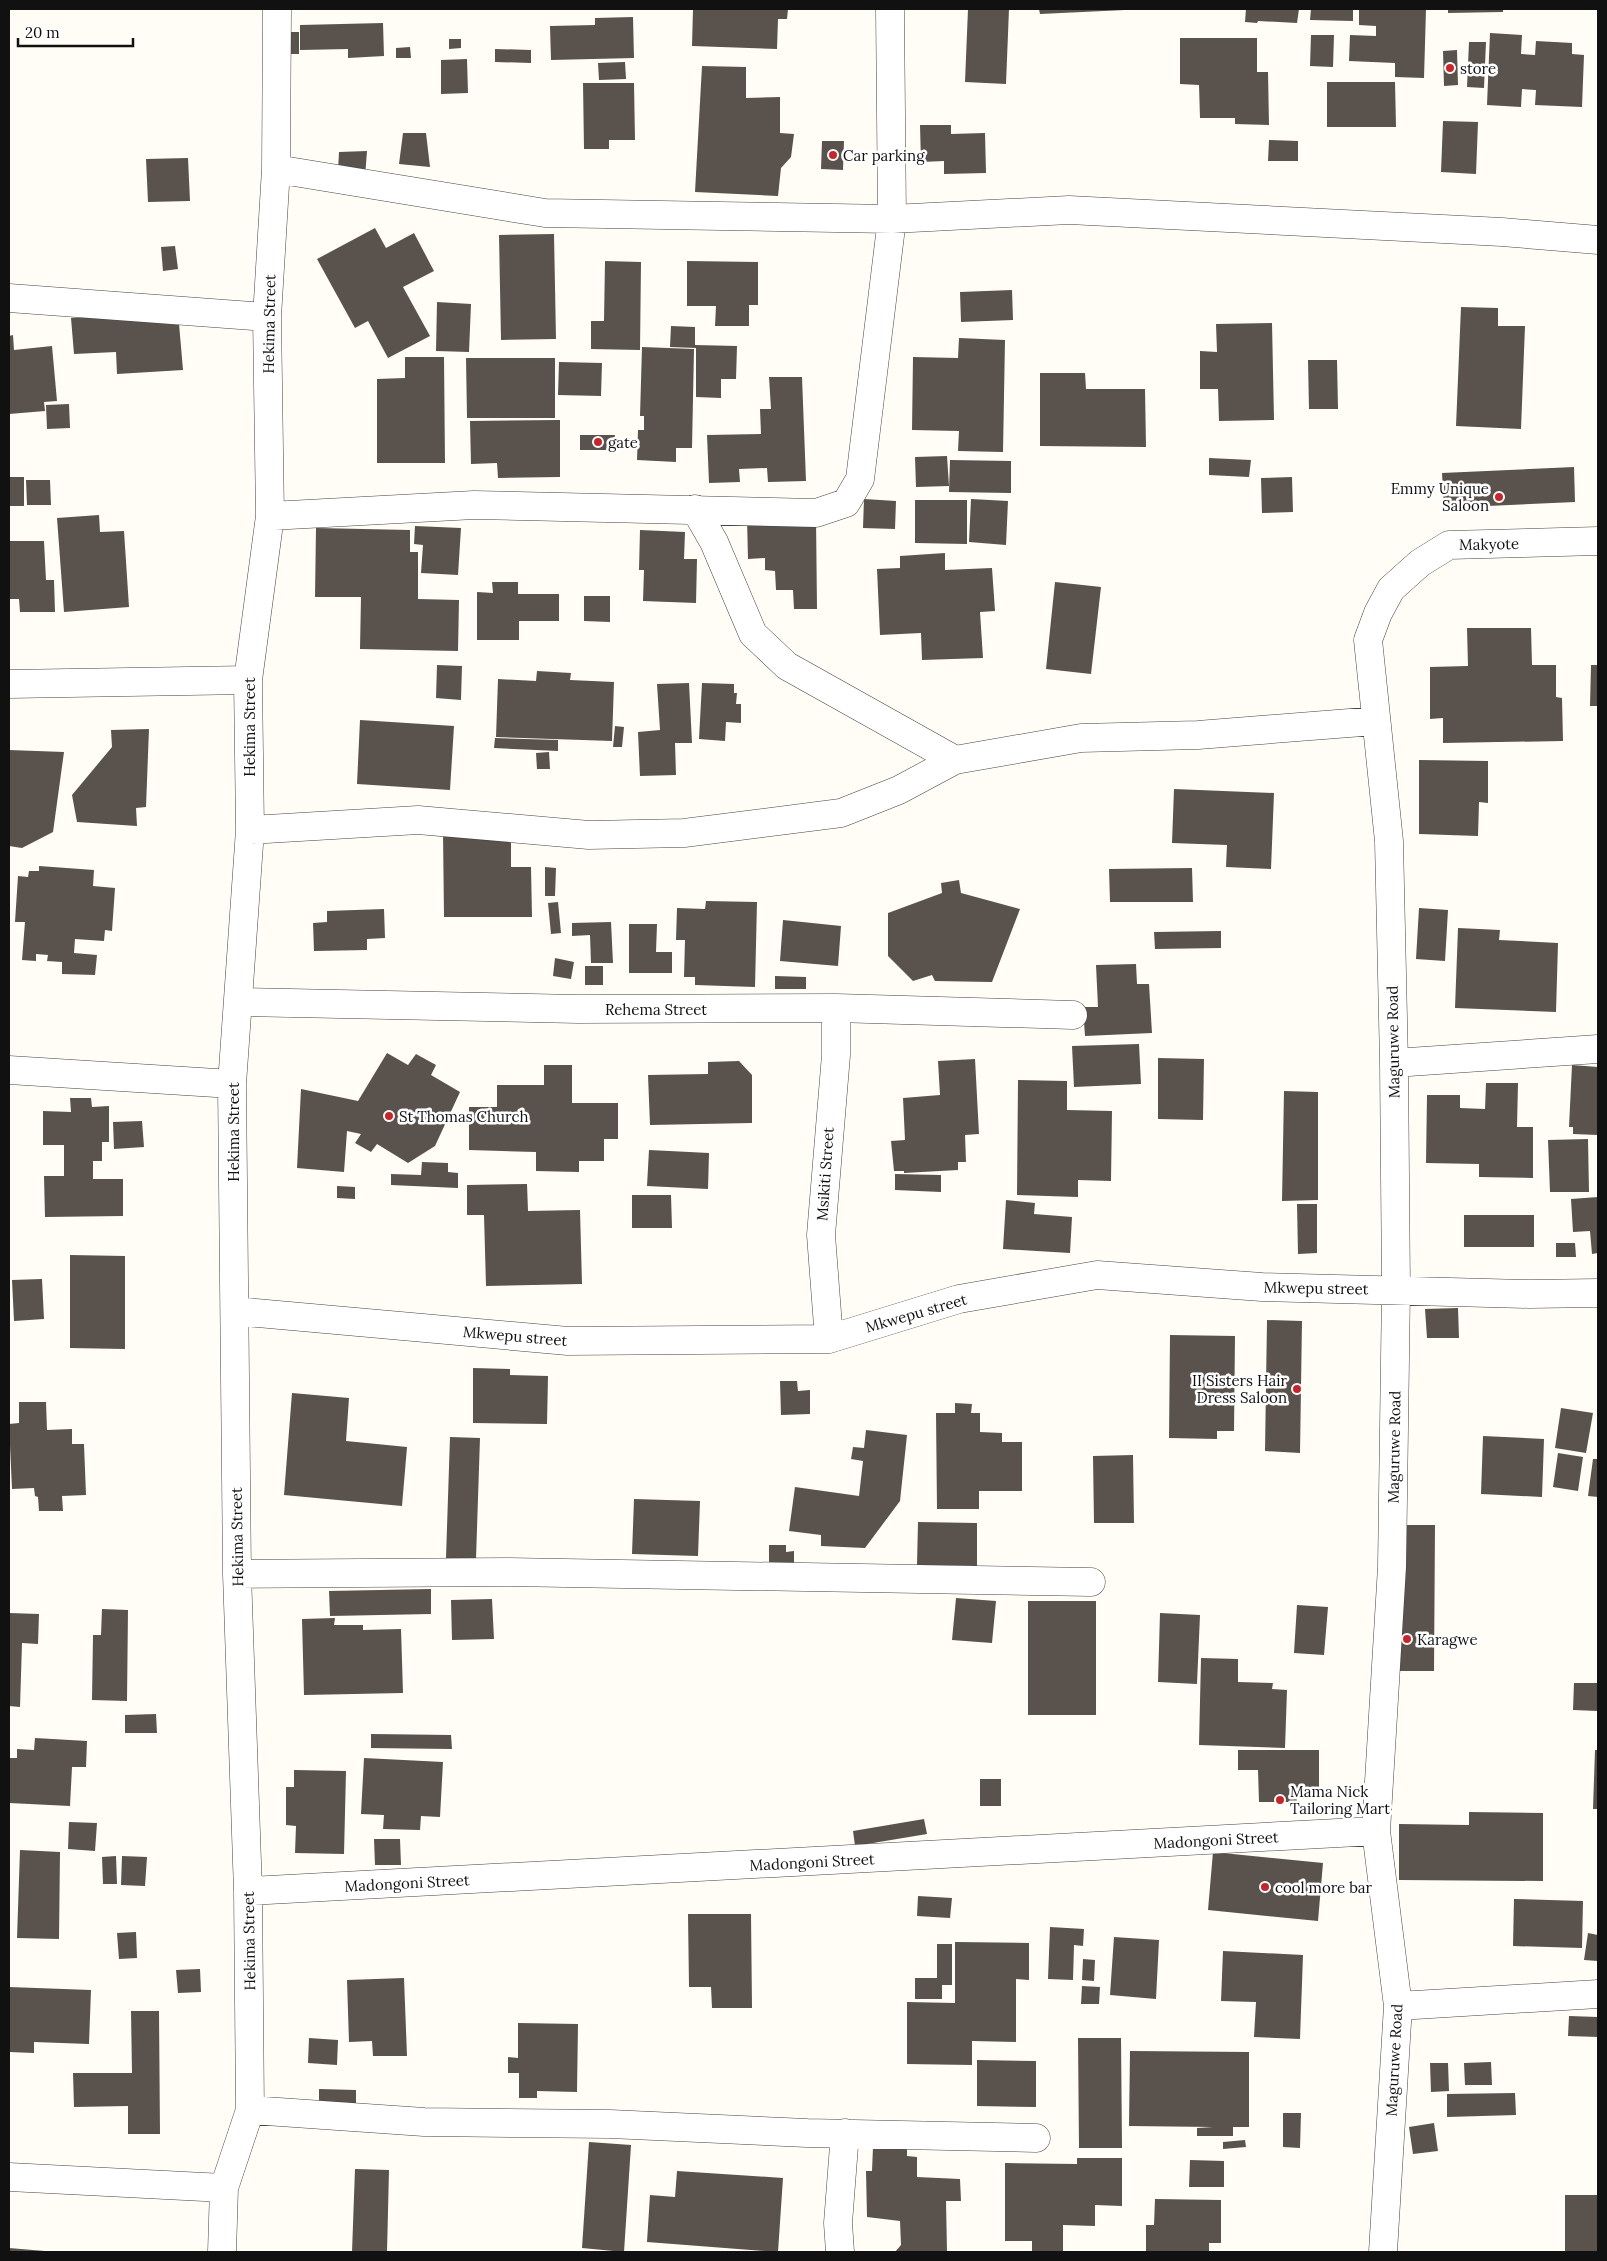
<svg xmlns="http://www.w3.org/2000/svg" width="1607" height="2261" font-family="Lora,serif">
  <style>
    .building { fill: #5a524d }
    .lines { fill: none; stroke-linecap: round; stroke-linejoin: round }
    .minor-casing { stroke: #444; stroke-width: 29 }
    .minor { stroke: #fff; stroke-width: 28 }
    .poi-dot { fill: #c4262e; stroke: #fff; stroke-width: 2 }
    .labels { text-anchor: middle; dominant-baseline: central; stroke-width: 5; stroke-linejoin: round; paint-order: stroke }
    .poi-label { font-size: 15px; fill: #111; stroke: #fff; text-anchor: start }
    .street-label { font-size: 15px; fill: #111; stroke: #fff }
  </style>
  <rect width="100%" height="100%" fill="#fffdf5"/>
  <path class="building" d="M693 9H788L787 19H778L777 49 692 46Z
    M968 9H1009L1006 84 965 82Z
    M1039 9H1125V10L1040 14Z
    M1246 9H1299L1297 23 1258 21 1257 23 1245 22Z
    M1311 9H1353V21L1310 20Z
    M1359 9H1426L1424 78 1395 77V63L1349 61 1350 35 1376 36V26L1359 25Z
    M1448 9H1503V12L1448 13Z
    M633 17 634 58 551 60 550 26 595 25V18Z
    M383 23 384 56 348 58V49L300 50V25Z
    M278 32H299V54H278Z
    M1490 33 1522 35 1521 54 1535 55 1536 41 1572 43V54L1584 55 1582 107 1535 105 1536 90 1522 89 1521 107 1487 105Z
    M1311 35H1334L1333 67 1310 66Z
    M1180 38H1257V72H1268L1269 125 1235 124V118H1200L1199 85 1180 84Z
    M449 39H461V48L449 49Z
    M1469 42H1486L1484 88 1467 87Z
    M410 47 411 58H396V48Z
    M495 49 531 50V63L495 62Z
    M1457 50 1458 85 1444 86 1443 51Z
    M467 59 468 93 441 94V60Z
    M625 62 626 79 599 80 598 63Z
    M702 66 746 67V98L780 97V133L794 134 791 157 781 168 778 196 695 192Z
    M1327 82H1395L1396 127H1327Z
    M583 83H634L635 140H609V149H584Z
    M1443 121 1478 122 1476 174 1441 172Z
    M920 125H951V134L985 133 986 173 944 174V161L921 162Z
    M403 133H426L430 167 399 164Z
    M1269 140 1298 141V161H1268Z
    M822 141H844L843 170 821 169Z
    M367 151 365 177 338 171 339 152Z
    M188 158 190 201 148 202 146 159Z
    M375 228 386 248 414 233 434 271 403 287 430 336 388 358 368 321 355 328 317 259Z
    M554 234 556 339 501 340 499 235Z
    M175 246 178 269 163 271 161 247Z
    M605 261 641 262 640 350 591 349V321H604Z
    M687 261 758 262V305H749V326H715L716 306H687Z
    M1012 290 1013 320 961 322 960 292Z
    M437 302 471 304 469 352 436 351Z
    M1461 307 1498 308V326H1525L1521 429 1456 426Z
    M178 312 183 370 117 374 116 352 74 354 71 318Z
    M1272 323 1274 420 1219 421 1218 389H1200V351L1217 352 1216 324Z
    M671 326 695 327V345L737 346 736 379H721V398L696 397V348L670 347Z
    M13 335 14 350 52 346 57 401 44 402 45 411 9 414V336Z
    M959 338 1005 340 1003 452 958 451 959 431 912 430 913 357 958 358Z
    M642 347 694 349 692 448H676V462L637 460 638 430H644V416H640Z
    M405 357H444L445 463H377V379L405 378Z
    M466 358H555V418H467Z
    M1308 360H1337L1338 409H1309Z
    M559 362 602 363 601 396 558 395Z
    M1040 373H1085L1086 389H1145L1146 447 1040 446Z
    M769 377H802L806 481 768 482 767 468 739 469 740 482 709 483 707 435 761 434 760 409H771Z
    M69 404 70 428 47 429 46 405Z
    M560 420V477L498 478 497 463 471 464 470 421Z
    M580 435H615L616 450H580Z
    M947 456 949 486 916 487 915 457Z
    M1209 458 1251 460 1249 477 1209 475Z
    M950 460 1011 461V493L949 492Z
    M1574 467 1575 502 1444 508 1442 473Z
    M9 477H24V506H9Z
    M1292 477 1293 512 1262 513 1261 478Z
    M26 480H50L51 505H27Z
    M864 499 896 501 895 529 863 528Z
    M971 499 1008 501 1006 545 969 542Z
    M915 500H967V544L915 543Z
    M99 515 100 532 124 531 129 607 64 612 57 518Z
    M816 518 817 609H794L793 590H776L775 571 765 570V558L748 559 747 519Z
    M415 526 461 528 458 575 421 573 423 545 414 544Z
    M316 528 410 530V552H418V599L459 600 458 651 360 649 361 597H315Z
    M640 530 685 532 684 559H697L696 603 643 601 644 570H639Z
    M9 541H44L46 580H54L55 612H20L19 599H9Z
    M945 553V570L992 568 995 611 980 612 983 658 922 660 921 633 880 635 877 569 900 568V556Z
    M492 582H518V594H559V621H519V640H477V592L493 593Z
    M1055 582 1101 587 1091 674 1046 669Z
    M584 596H610V622L584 621Z
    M1467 628H1531L1532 665H1556V697L1562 698 1563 741 1443 743V718L1430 719V667L1468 666Z
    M437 665 462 666 461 700 436 698Z
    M1591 665H1598V706H1590Z
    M537 671 571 673 570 680 614 682 612 741 496 737 498 679 536 681Z
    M689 683 692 743H675L676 775 640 776 638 732 660 730 657 684Z
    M702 683 734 684V693H737L736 704H741V723L726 722 725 741 699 739Z
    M360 720 454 726 450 790 357 784Z
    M615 726 624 727 622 747H613Z
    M149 729 146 807 136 808 137 826 77 822 72 795 112 747 111 730Z
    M495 738 558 740V751L494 748Z
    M9 750 64 752 53 832 22 848 9 846Z
    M549 752 550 769H537L536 753Z
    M1419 760 1488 761V803L1479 802 1478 836 1419 834Z
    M1174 789 1274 793 1271 869 1226 867 1227 845 1172 843Z
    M443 832 511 833V867H531L532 917H444Z
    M39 866 94 870 93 886 115 888 112 931 105 930 104 941 75 939 74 953 97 955 95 975 62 974V962L47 961 48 955 36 954V961L22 960 25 922H15L18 876 28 877 29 871H39Z
    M545 867 556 868 555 896H545Z
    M1192 868 1193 902H1110L1109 869Z
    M959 880 961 893 1020 909 992 982 935 981 932 975 913 981 888 956V913L942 893 941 883Z
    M706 901 757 902 755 987 695 985V977H684L685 940H676L677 908 705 909Z
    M558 902 561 933 551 934 548 903Z
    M1419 908 1448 910 1445 961 1416 959Z
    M384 909 385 938 367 939V950L314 951 313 923 327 922V911Z
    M783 920 841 926 838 966 780 961Z
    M611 922 613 963H591L590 935 572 936V923Z
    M629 924H657L656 952H672V973H629Z
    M1458 928 1500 930 1499 940 1558 943 1556 1012 1455 1008Z
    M1221 931V948L1155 949 1154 932Z
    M555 958 574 962 571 979 553 976Z
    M1136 964 1137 984H1149L1152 1033 1085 1036 1083 1007H1098L1096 965Z
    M585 966H603V985H585Z
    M775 976 806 977V989H775Z
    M1139 1044 1141 1084 1074 1087 1072 1046Z
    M387 1053 408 1065 416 1054 436 1065 431 1075 460 1092 435 1146 408 1163 377 1144 371 1152 355 1143 361 1134 347 1131 344 1172 297 1168 301 1089 358 1101Z
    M1158 1058 1204 1059 1203 1120 1158 1119Z
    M975 1059 979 1134 965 1135 966 1162H958V1170L904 1173V1171H894L891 1141 905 1140 903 1098 940 1095 938 1061Z
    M739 1061 752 1075V1123L650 1125 648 1075 708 1074V1062Z
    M544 1065H572V1103H618V1139H604V1161H579V1172L536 1171V1152L469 1150V1107H497V1085H544Z
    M1572 1065 1598 1067V1135L1573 1134V1127H1569Z
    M1018 1080 1067 1081V1110L1112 1111 1111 1181 1078 1180V1197L1017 1195Z
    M1486 1083H1518L1517 1127H1533V1178L1479 1177V1164L1426 1163 1427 1095H1460V1108L1485 1109Z
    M1284 1091 1318 1092V1200L1282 1201Z
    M70 1098H91L92 1107 109 1106V1142H102V1161H93V1179H123V1216L45 1217 44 1176H64V1145H43V1111L71 1112Z
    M142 1121 144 1147 114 1149 113 1122Z
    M1588 1139 1589 1192H1550L1548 1140Z
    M649 1150 709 1153 708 1189 647 1186Z
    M422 1162 448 1163V1172L458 1173V1188L391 1185V1174L421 1175Z
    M895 1174 941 1175V1192L895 1190Z
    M527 1184 528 1211 580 1210 582 1284 486 1286 484 1215H467V1185Z
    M337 1186 355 1187V1199L337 1198Z
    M632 1195H671L672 1228H632Z
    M1598 1197V1253L1592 1254 1590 1231 1573 1232 1571 1199Z
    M1006 1200 1035 1203 1034 1214 1072 1217 1070 1253 1003 1249Z
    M1297 1204H1317V1253L1298 1254Z
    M1464 1215H1534V1247H1464Z
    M1556 1243H1575L1576 1257H1556Z
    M70 1255 125 1256V1349L70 1348Z
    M42 1279 44 1319 14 1321 12 1280Z
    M1458 1308 1459 1338H1427L1425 1309Z
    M1267 1320 1302 1321 1300 1453 1265 1451Z
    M1170 1335 1235 1336 1234 1431H1217V1439L1169 1438Z
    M473 1368 510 1369V1375L548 1376 547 1424 473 1423Z
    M780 1381H797L798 1391 810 1390V1414L781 1415Z
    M292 1393 349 1398 346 1441 407 1447 402 1506 284 1495Z
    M19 1402H46L47 1430 72 1429V1444H84L86 1495 62 1496 63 1511H39L38 1497 35 1496 34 1488 12 1489 9 1424 19 1423Z
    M955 1403 972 1404 971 1413H980V1432L1002 1433V1442H1022V1491H979V1509H937L936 1413H955Z
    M1561 1408 1593 1413 1586 1453 1555 1448Z
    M866 1430 907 1435 900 1501 865 1548 821 1546V1535L789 1531 795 1487 859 1496 863 1461 851 1459 853 1447 864 1448Z
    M1483 1436 1544 1439 1542 1497 1481 1494Z
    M450 1437 480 1438 476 1559 446 1558Z
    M1558 1453 1583 1457 1578 1491 1553 1487Z
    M1133 1455 1134 1523H1094L1093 1456Z
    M1593 1459H1598V1497L1588 1496Z
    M634 1499 700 1501 698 1556 632 1554Z
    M918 1522 977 1523V1566L917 1565Z
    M1401 1525H1435L1434 1671H1400Z
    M769 1545H786V1552L794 1551V1564H769Z
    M431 1589V1614L330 1616 329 1591Z
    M956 1598 996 1601 992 1643 952 1640Z
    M492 1599 494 1639 452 1640 451 1600Z
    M1028 1601H1096V1715H1028Z
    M1297 1605 1328 1607 1324 1655 1294 1653Z
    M102 1609 128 1610 127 1701 92 1700 93 1635H101Z
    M9 1613 39 1614 38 1644 22 1643 20 1707 9 1706Z
    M1160 1613 1200 1615 1197 1684 1158 1682Z
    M335 1618 334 1625H363V1630L401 1629 403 1693 304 1695 302 1619Z
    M1201 1658 1238 1659V1682L1273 1683 1272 1689 1287 1690 1285 1748 1199 1745Z
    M1574 1683H1598V1711L1573 1710Z
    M156 1714 157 1733H125V1715Z
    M371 1734 451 1735 452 1749 371 1748Z
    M35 1738 87 1741 86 1767H72L70 1806 9 1803V1758H17V1749L34 1750Z
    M1238 1750H1319V1797H1297V1802H1259L1258 1770H1238Z
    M1595 1750H1598V1809H1593Z
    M364 1758 443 1762 440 1817 421 1816 420 1830 383 1829 384 1815 361 1814Z
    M294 1770 346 1771 344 1854 295 1853 296 1826 286 1825V1787H294Z
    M980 1779H1001V1806H980Z
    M1469 1812 1543 1813V1881L1399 1880V1824L1469 1825Z
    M924 1819 927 1834 855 1846 853 1831Z
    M69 1822 97 1823 95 1851 68 1849Z
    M374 1839H400L401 1865H375Z
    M20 1850 60 1852 59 1939 17 1938Z
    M1213 1852 1323 1863 1318 1921 1208 1910Z
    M116 1856 117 1884H103L102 1857Z
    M122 1856 147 1857 145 1886 121 1885Z
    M918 1896 952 1898 950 1918 917 1916Z
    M1514 1899 1583 1901 1582 1948 1513 1946Z
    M688 1914H751L752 2008H712L711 1987H689Z
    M1050 1927 1084 1929 1083 1946 1074 1945 1073 1980 1048 1979Z
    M136 1932 137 1958 119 1959 117 1933Z
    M1588 1933 1598 1935V1961L1584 1960Z
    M1114 1937 1159 1940 1156 1999 1110 1995Z
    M955 1942 1029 1943V1980L1016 1979V2042L972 2041V2065L907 2064V2002L955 2003Z
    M937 1944H952V1985H942V1999H915V1978H937Z
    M1223 1951 1303 1955 1300 2039 1254 2037 1256 2002 1221 2001Z
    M1083 1959 1095 1960 1094 1981 1082 1980Z
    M200 1969 201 1992 178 1993 176 1970Z
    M404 1978 407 2056H373L372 2041 349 2042 347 1980Z
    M1082 1986 1100 1987 1099 2004H1081Z
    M9 1987 91 1990 89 2044 34 2042V2053L9 2052Z
    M131 2011H159L160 2134H128V2106L74 2107 73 2073H132Z
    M1569 2016 1598 2017V2037L1568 2036Z
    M518 2023 578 2024 577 2092 537 2091V2098H519V2073H508V2057L518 2058Z
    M309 2038 338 2040 337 2065 308 2063Z
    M1078 2038H1121L1122 2148H1079Z
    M1130 2051 1249 2052V2127H1233V2136H1197V2128L1213 2127 1129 2126Z
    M977 2060 1036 2061V2107L977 2106Z
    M1491 2062 1492 2085H1465L1464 2063Z
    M1430 2063H1448L1449 2091 1431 2092Z
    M319 2089 356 2090V2109H319Z
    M1515 2093 1516 2115 1447 2117V2094Z
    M1283 2113H1301L1300 2148 1283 2147Z
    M1434 2123 1438 2151 1413 2154 1409 2127Z
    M1245 2140 1246 2147 1223 2149V2142Z
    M589 2142 631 2145 624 2252 582 2248Z
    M907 2146V2156L917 2157V2177L960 2179 961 2201H946L947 2252H895L901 2245 900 2221 867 2217 866 2171H872L873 2147Z
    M1077 2158H1122V2206L1095 2205V2226L1063 2225V2252H1032V2241H1005V2163L1077 2164Z
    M1190 2160 1224 2161V2187H1189Z
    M355 2169 389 2170 387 2252H352Z
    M677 2171 783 2178 778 2252 647 2242 650 2195 675 2197Z
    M1565 2195H1598V2252H1565Z
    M1155 2199 1221 2200V2243H1209V2252H1146V2225H1154Z
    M9 2248 45 2251V2252H9Z"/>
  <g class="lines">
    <g class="minor-casing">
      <path id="minor" d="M276 169 545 213 892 219 1069 210 1502 232 1598 240
        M9 298 267 317
        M695 509 714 542 753 634 787 666 955 760
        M270 516 474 505 816 513 846 503 860 479 892 219 890 9
        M9 684 248 680
        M250 830 418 820 589 835 684 833 841 813 899 790 955 760 1081 738 1198 735 1375 721
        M239 1002 578 1009 836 1008 1073 1015
        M1394 1063 1598 1049
        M9 1070 232 1084
        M235 1311 568 1341 829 1339 959 1299 1097 1275 1262 1287 1529 1294 1598 1293
        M829 1339 821 1235 836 1055V1008
        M237 1574 508 1572 1091 1582
        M248 1891 1376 1831
        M1398 2006 1598 1994
        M250 2110 424 2122 610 2124 807 2133 1036 2138
        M9 2177 224 2188
        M222 2252 224 2188 250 2110 248 1891 237 1574 232 1084 250 830 248 680 270 516 267 317 276 169 277 9
        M840 2252 838 2223 845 2133
        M1383 2252 1398 2006 1376 1831 1392 1567 1396 1289 1394 1063 1389 841 1368 640 1378 613 1391 589 1420 563 1449 545 1598 541"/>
    </g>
    <use href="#minor" class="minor"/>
  </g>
  <g class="poi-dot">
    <circle cx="1450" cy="68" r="5"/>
    <circle cx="833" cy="155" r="5"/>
    <circle cx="598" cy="442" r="5"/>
    <circle cx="1499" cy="497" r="5"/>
    <circle cx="389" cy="1116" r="5"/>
    <circle cx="1297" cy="1389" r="5"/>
    <circle cx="1407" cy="1639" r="5"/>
    <circle cx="1280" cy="1800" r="5"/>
    <circle cx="1265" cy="1887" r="5"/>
  </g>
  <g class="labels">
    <g class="poi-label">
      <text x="1460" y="68">store</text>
      <text x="843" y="155">Car parking</text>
      <text x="608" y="442">gate</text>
      <text x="1489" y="488" text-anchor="end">Emmy Unique<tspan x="1489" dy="17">Saloon</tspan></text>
      <text x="399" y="1116">St Thomas Church</text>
      <text x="1287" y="1380" text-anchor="end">II Sisters Hair<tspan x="1287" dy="17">Dress Saloon</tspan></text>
      <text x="1417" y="1639">Karagwe</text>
      <text x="1290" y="1791">Mama Nick<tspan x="1290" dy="17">Tailoring Mart</tspan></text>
      <text x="1275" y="1887">cool more bar</text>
    </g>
    <g class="street-label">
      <text transform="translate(269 324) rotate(-89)">Hekima Street</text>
      <text transform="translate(1489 544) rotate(-1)">Makyote</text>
      <text transform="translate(249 727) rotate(-90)">Hekima Street</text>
      <text x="656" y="1009">Rehema Street</text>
      <text transform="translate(1393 1042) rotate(-91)">Maguruwe Road</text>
      <text transform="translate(233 1132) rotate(-90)">Hekima Street</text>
      <text transform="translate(825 1174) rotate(-86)">Msikiti Street</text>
      <text transform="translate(1316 1288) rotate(1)">Mkwepu street</text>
      <text transform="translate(916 1313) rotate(-16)">Mkwepu street</text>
      <text transform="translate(515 1336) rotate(5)">Mkwepu street</text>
      <text transform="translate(1394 1447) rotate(-89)">Maguruwe Road</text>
      <text transform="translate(237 1537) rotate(-91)">Hekima Street</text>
      <text transform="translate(1216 1840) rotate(-3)">Madongoni Street</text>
      <text transform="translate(812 1862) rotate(-3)">Madongoni Street</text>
      <text transform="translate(407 1883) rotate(-3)">Madongoni Street</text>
      <text transform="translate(249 1941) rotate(-91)">Hekima Street</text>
      <text transform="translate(1394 2060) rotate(-87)">Maguruwe Road</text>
    </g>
  </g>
  <rect width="1607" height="2261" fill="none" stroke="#111111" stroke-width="20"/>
  <path d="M18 38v8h115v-8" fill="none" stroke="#111111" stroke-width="2.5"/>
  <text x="25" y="38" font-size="15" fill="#111111" stroke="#ffffff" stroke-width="4" paint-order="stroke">20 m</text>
</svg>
